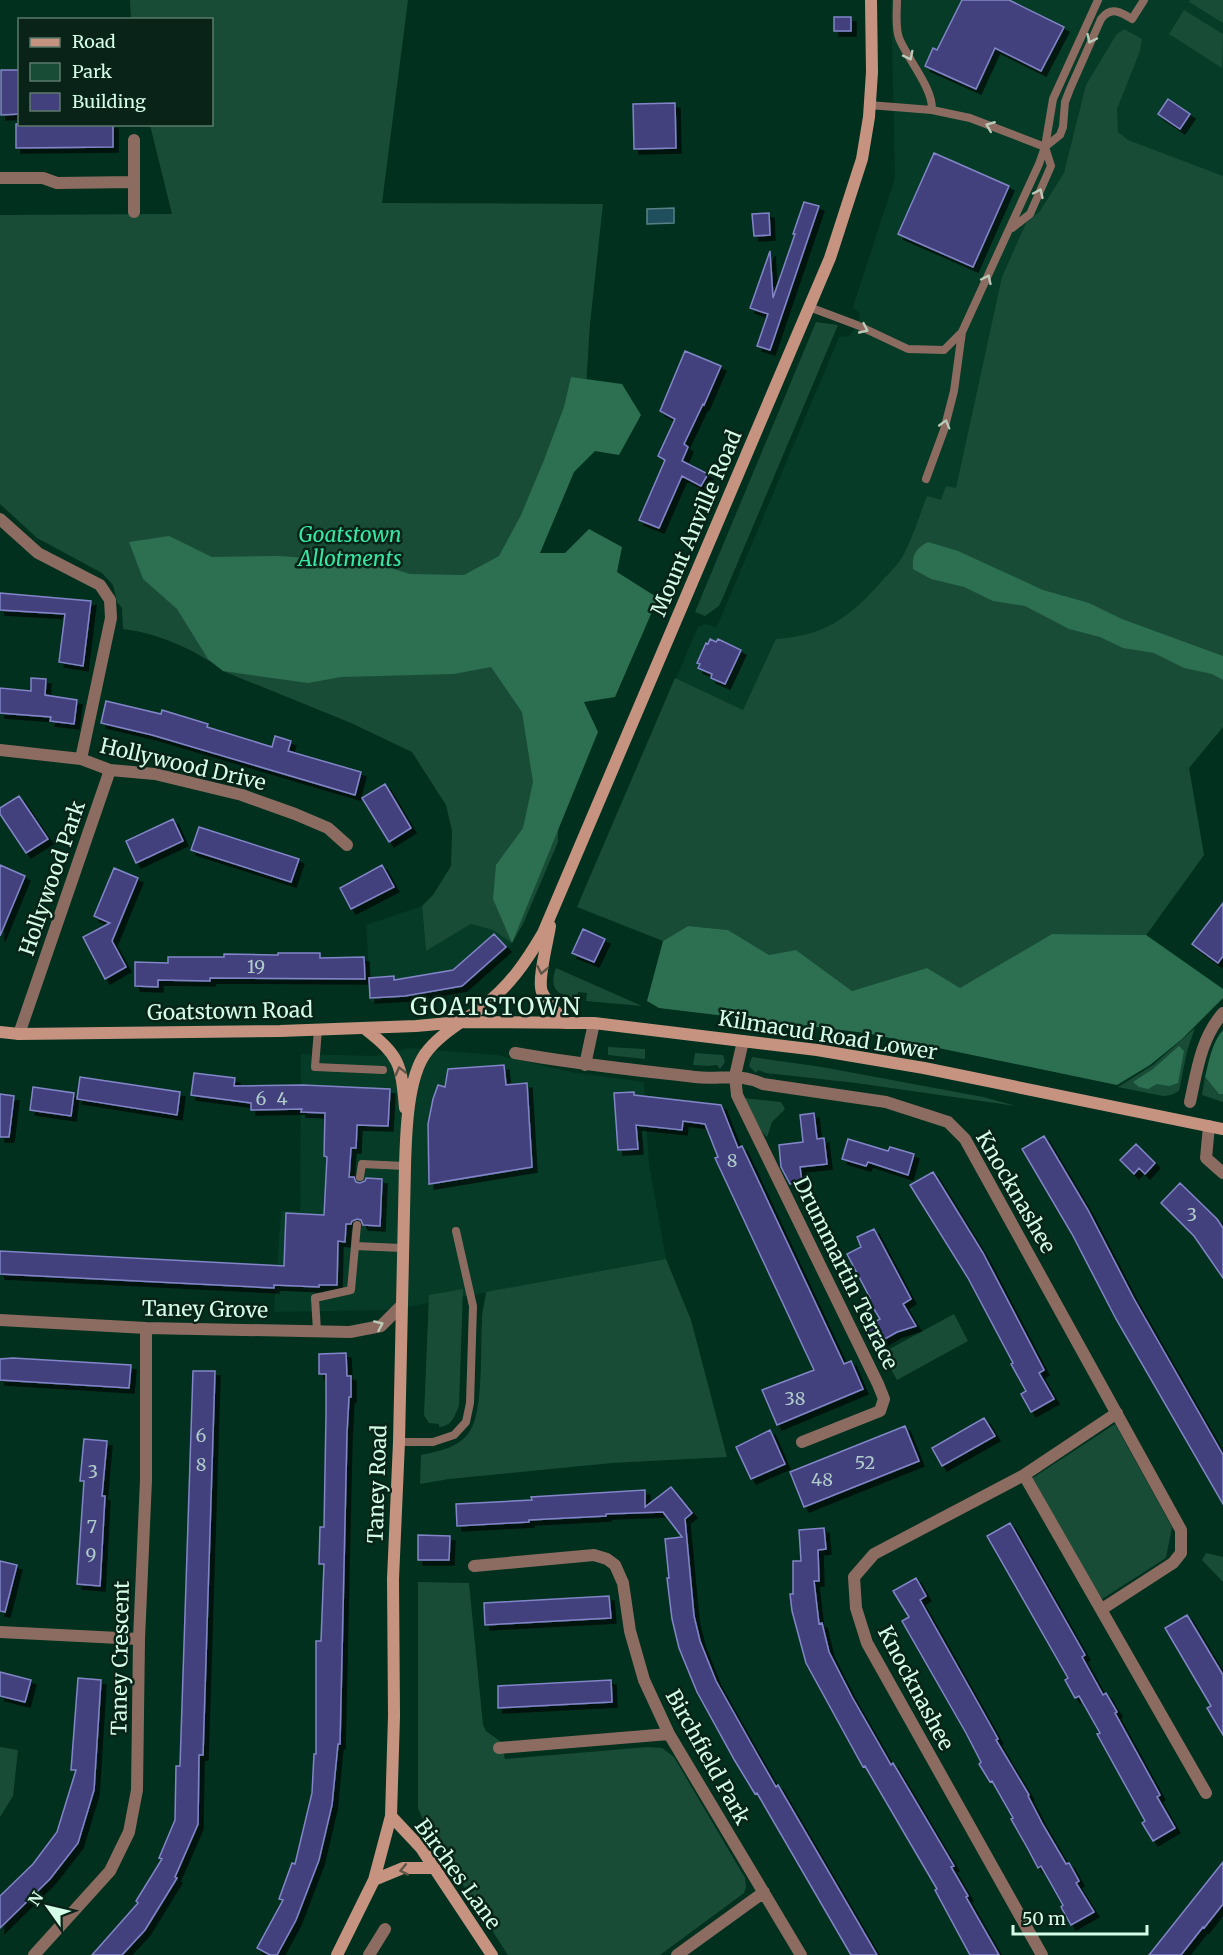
<svg xmlns="http://www.w3.org/2000/svg" width="1223" height="1955" font-family="Merriweather,serif">
  <style>
    .built { fill: #053b27 }
    .green { fill: #194c36 }
    .forest { fill: #2c6f51 }
    .water { fill: #1f4e5c; stroke: #568286; stroke-width: 1.5 }
    .building { fill: #42417d; stroke: #8285c7; stroke-width: 1.5; filter: url(#shadow) }
    .lines { fill: none; stroke-linecap: round; stroke-linejoin: round }
    .service { stroke: #8c6c61; stroke-width: 8 }
    .minor { stroke: #8c6c61; stroke-width: 12 }
    .secondary { stroke: #c69380; stroke-width: 12 }
    .oneway { stroke: #bbcab8 }
    .oneway2 { stroke: #5e5547 }
    .labels { text-anchor: middle; dominant-baseline: central; stroke-width: 5; stroke-linejoin: round; paint-order: stroke }
    .number-label { font-size: 18px; fill: #b0cdcc }
    .street-label { font-size: 21px; fill: #d5fce7; stroke: #092318 }
    .park-label { font-size: 21px; font-style: italic; fill: #37e7a3; stroke: #092318 }
    .quarter-label { font-size: 24px; letter-spacing: 1.5px; fill: #d5fce7; stroke: #092318 }
  </style>
  <defs>
    <filter id="shadow"><feDropShadow dx="5" dy="5" stdDeviation="0" flood-color="#0009"/></filter>
  </defs>
  <rect width="100%" height="100%" fill="#01301e"/>
  <path class="built" d="M891 0H1223V727L1189 768 1204 855 1147 935 1223 989V998L1182 1039 1150 1065 1117 1085 866 1033 659 1008 647 1001 663 941 577 907 698 627 706 624 716 627 718 624 839 337 850 336 859 320 860 314 853 307 895 178Z
    M422 906 426 951 471 924 493 930 512 943 496 962 454 991 439 995 371 1002 366 925Z
    M408 1048 497 1055 571 1072 644 1082 649 1164 666 1259 391 1310 274 1312 281 1211H300L301 1054 377 1056Z"/>
  <path class="green" d="M130 0H408L382 203 603 204 590 324 586 387 511 580 560 729 558 842 523 924 512 943 493 930 471 924 426 951 422 906 433 895 451 866 452 831 446 805 412 752 351 723 223 671C197 650 157 633 123 629L122 608 117 602 113 585 102 573 37 538 0 504V215L172 214 150 125 212 124V20L131 19Z
    M1190 0H1223V23L1189 2Z
    M1184 10 1223 34 1222 68 1169 34Z
    M1124 29 1142 39 1140 51 1117 109 1118 132 1128 140 1223 176V727L1189 768 1204 855 1146 935 1052 934 960 989 927 968 852 991 796 950 769 955 728 930 688 926 663 941 577 907 675 678 743 710 776 639C825 636 850 617 882 581 890 572 900 563 905 552 914 534 920 514 927 496L941 500 946 486 956 488 1002 277 1026 223 1040 211 1064 173 1086 85 1116 35Z
    M816 322 838 325 724 595 719 606 705 616 695 612Z
    M556 968 642 1006 586 1001 587 993 578 992 577 999C558 995 548 989 556 968Z
    M1195 1028 1187 1051 1179 1091 1171 1095 1163 1096 1118 1087 1153 1065Z
    M608 1047 645 1049V1059L608 1055Z
    M695 1053 723 1055 725 1062 720 1069 717 1065 708 1066 693 1065Z
    M752 1057 822 1067 983 1097 1016 1106 856 1083 766 1073 758 1070 756 1073 749 1066Z
    M1205 1077 1219 1094H1223V1102L1202 1095Z
    M743 1098 781 1102 785 1109 772 1122 767 1137 759 1129Z
    M666 1259 691 1320 727 1457 612 1463 449 1479 420 1484 421 1455C439 1451 459 1448 470 1431 484 1410 480 1347 482 1320 482 1311 485 1301 486 1292Z
    M463 1289 459 1406C454 1417 452 1426 439 1427V1424L429 1423 424 1415 429 1295Z
    M954 1314 968 1341 897 1380 882 1353Z
    M1115 1424 1172 1527 1166 1558 1102 1599 1028 1481Z
    M1206 1553 1223 1557V1582L1202 1560Z
    M418 1582 469 1583 483 1725 486 1731 501 1742 505 1759 648 1747 662 1748 674 1757 745 1878 746 1887 744 1893 660 1955H508L428 1831 418 1808Z
    M0 1747 18 1750 13 1796 0 1817Z"/>
  <path class="forest" d="M571 377 622 384 641 415 619 455 595 451 574 472 540 553H565L589 529 622 547 617 572 658 598 615 697 584 702 598 732 512 943 493 899 496 865 523 828 533 782 522 712 491 667 454 674 341 677 308 683 223 671 208 659 177 609 143 579 129 542 169 536 212 557 279 556 374 563 410 574 464 575 499 556 521 515 544 460 564 407Z
    M928 542 958 551 1043 590 1089 603 1122 619 1223 656V680L1212 674 1184 668 1154 653 1123 648 1100 637 1069 629 1025 606 993 601 964 587 931 579 913 569C912 555 915 549 928 542Z
    M688 926 728 930 769 955 796 950 852 991 927 968 960 988 1052 934 1146 935 1223 989V998L1182 1039 1150 1065 1117 1085 866 1033 659 1008 647 1001 663 941Z
    M1223 1030V1094H1219L1205 1077C1209 1061 1212 1042 1223 1030Z
    M1179 1046 1184 1051 1178 1083 1169 1086 1157 1084 1148 1089 1139 1087 1133 1082 1153 1069Z"/>
  <path class="water" d="M674 208V223L647 224V209Z"/>
  <path class="building" d="M962 0H1009L1064 27 1041 71 995 48 976 89 925 66 933 48 937 50Z
    M834 17H851V31H834Z
    M1 70H20V114L1 115Z
    M1168 99 1190 114 1180 129 1158 114Z
    M675 103 676 148 634 149 633 104Z
    M16 124H113V147L16 148Z
    M934 153 1009 186 973 267 898 234Z
    M804 202 819 206 770 350 757 346 768 314 750 308 770 251 773 298 795 234H793Z
    M769 213 770 235 754 236 752 214Z
    M685 351 721 366 704 405 703 404 684 444 688 447 682 461 708 474 701 486 682 476 659 528 639 520 665 460 658 456 675 419 660 411Z
    M0 593 91 601 83 666 59 662 65 614 0 610Z
    M710 639 716 642 718 639 741 650 725 684 711 678 712 674 698 668 700 664 697 663 706 643 708 644Z
    M31 678 46 679 45 695 77 700 74 724 50 721 51 717 0 713V688L31 691Z
    M106 701 161 714 162 710 208 724 207 727 272 747 275 736 291 741 288 751 361 772 355 795 152 735 101 723Z
    M385 784 411 828 389 842 362 798Z
    M19 796 48 839 26 853 0 814V808Z
    M173 819 183 841 136 863 126 841Z
    M199 827 299 859 291 882 191 850Z
    M0 865 25 876 0 936Z
    M382 865 394 887 351 909 340 888Z
    M114 868 138 878 112 941 126 967 105 979 83 937 110 923 94 916Z
    M1223 903V956L1218 963 1192 944Z
    M583 929 605 939 594 962 572 953Z
    M494 934 506 947 462 986 405 996 370 998 369 978 394 976V980L453 970Z
    M278 953H320V958L364 957 365 979 210 978V981L158 980V987L135 986V962L168 963V957H224V954L278 955Z
    M504 1065 506 1085 527 1083 532 1167 429 1184 428 1124 433 1099 438 1085 445 1087 448 1069Z
    M194 1073 235 1078 234 1086 303 1085 390 1089 388 1126 357 1125 356 1148H351L349 1177H354L356 1182 360 1183 365 1181 366 1178 382 1179 380 1226 363 1225 361 1220 357 1219 352 1221 351 1224H346L345 1242 338 1241 337 1285H319V1287L274 1285V1288L0 1274V1251L284 1266 286 1213 324 1215 327 1157 324 1156 325 1113 301 1112 302 1109 251 1110V1103L191 1095Z
    M80 1077 180 1092 177 1115 77 1099Z
    M33 1087 74 1093 71 1116 30 1110Z
    M634 1092V1095L721 1105 738 1148 742 1146 844 1364 851 1361 863 1389 777 1425 762 1390 814 1370 715 1158 718 1157 705 1124 683 1121 682 1130 636 1125 638 1149 618 1150 614 1093Z
    M0 1094 14 1096 9 1137H0Z
    M814 1113 817 1139 824 1138 827 1164 800 1167 802 1182 790 1184 781 1167 779 1145 803 1142 800 1115Z
    M1044 1136 1088 1210 1134 1299 1223 1455V1504L1116 1319 1072 1234 1022 1149Z
    M848 1139 888 1151 890 1147 914 1154 908 1175 868 1162 866 1166 842 1159Z
    M1136 1144 1155 1163 1145 1174 1139 1168 1134 1174 1120 1160Z
    M933 1172 983 1253 1044 1370 1039 1373 1054 1399 1031 1412 1021 1394 1026 1391 1011 1364 1013 1363 968 1278 910 1185Z
    M1180 1183 1217 1219 1223 1228V1278L1194 1236 1161 1203Z
    M874 1229 911 1299 903 1304 916 1326 897 1332 876 1344 866 1327 880 1319 868 1299 870 1298 847 1254 861 1247 857 1237Z
    M346 1353 347 1376H351V1397H349L347 1433 340 1744H338L332 1805 319 1860 296 1920 277 1955H270L257 1948 283 1900 279 1899 292 1863 295 1864 312 1793 314 1754H316V1641H321L324 1564H319L320 1527H324L326 1415V1374H319V1354Z
    M13 1358 131 1365 129 1388 0 1380V1359Z
    M193 1371H215L203 1755H199L198 1824 175 1877 177 1878 145 1930 122 1955H92L138 1903 136 1901 162 1859 159 1858 175 1820 176 1766H180Z
    M984 1418 995 1436 942 1466 932 1448Z
    M905 1426 919 1461 804 1507 790 1472Z
    M770 1430 785 1464 751 1479 736 1447Z
    M84 1439 107 1441 102 1496H105L100 1586 77 1584 84 1481H80Z
    M671 1487 692 1513 685 1519 694 1616 700 1641 716 1681 757 1754 776 1787 778 1785 877 1955H851L757 1793 755 1794 735 1761 697 1692 679 1648 672 1619 667 1578H669L665 1539 682 1537 663 1512 606 1514V1516L529 1520V1522L457 1526 456 1504 532 1500 531 1497 645 1490V1507Z
    M1010 1523 1085 1655 1082 1657 1103 1695 1106 1693 1117 1712 1115 1713 1160 1795 1157 1797 1175 1828 1153 1841 1142 1823 1145 1821 1097 1734 1100 1733 1079 1696 1075 1698 1065 1680 1068 1678 987 1536Z
    M824 1528 826 1549 818 1550 819 1581H814L819 1624 822 1623 829 1652 852 1697 891 1765 893 1763 954 1866 951 1867 968 1896 966 1897 999 1955H970L935 1890 937 1889 865 1766 863 1767 806 1663 792 1611 790 1594H793V1561H801L799 1530Z
    M418 1535 450 1536 449 1560H418Z
    M0 1561 17 1565 5 1612 0 1611Z
    M916 1578 926 1596 920 1600 983 1712 998 1739 996 1740 1029 1795 1028 1796 1043 1825 1066 1864 1069 1863 1079 1881 1076 1883 1094 1912 1071 1925 1061 1907 1063 1905 1041 1866 1038 1868 1028 1849 1011 1819 1013 1818 992 1781 990 1782 979 1764 981 1762 966 1733 902 1621 909 1617 893 1591Z
    M609 1596 611 1618 485 1625 484 1603Z
    M1187 1615 1223 1675V1735L1207 1708 1211 1706 1165 1628Z
    M0 1672 31 1680 25 1702 0 1696Z
    M78 1678 101 1680 94 1790 78 1843 50 1879 0 1928V1896L33 1864 57 1832 76 1770H71Z
    M611 1680 612 1702 498 1708V1686Z
    M1223 1862V1904L1204 1928 1203 1927 1181 1955H1149Z"/>
  <g class="lines">
    <path class="service" d="M897 0C897 11 895 27 899 38 908 60 933 88 932 110
      M869 105 932 110 970 118 1045 147
      M1045 147 1060 135 1063 127 1065 102 1070 89 1101 19C1111 6 1121 12 1132 19L1144 0
      M1012 228 1030 214 1051 166 1045 147
      M809 307 857 325 908 349 944 350 962 332
      M926 479 944 430 954 391 962 332 1039 164 1045 147 1053 99 1098 0
      M318 1029 315 1067 383 1070
      M360 1177 362 1164 405 1166
      M355 1246 357 1225
      M317 1331 315 1298 351 1290 355 1246 402 1248
      M399 1442H433L454 1435 466 1422 470 1403 473 1306 456 1231"/>
    <path class="minor" d="M134 140V212
      M0 178H43L57 183 134 182
      M0 519 38 553 100 585 110 600 111 618 81 759
      M0 750 81 759 110 770 155 774 242 795 295 814 328 828 347 845
      M19 1034 110 770
      M743 1041 735 1076 737 1095 878 1384 884 1399 880 1411 802 1442
      M515 1053C575 1064 635 1070 695 1077 721 1080 737 1072 763 1084L886 1102 948 1122 965 1139 1181 1530V1553L1173 1563 1102 1609
      M585 1065 594 1023
      M1190 1102C1197 1070 1201 1038 1223 1013
      M1209 1126 1206 1158 1223 1173
      M0 1320 146 1328 350 1332 381 1326 401 1306
      M1024 1475 1206 1793
      M474 1566 594 1555 607 1559 615 1565 623 1583 630 1631 644 1680 669 1734 801 1955
      M0 1632 139 1639
      M499 1748 669 1734
      M34 1955 110 1871 129 1832 137 1790 139 1639 146 1480V1328
      M369 1955 385 1929
      M677 1955 764 1892
      M1042 1955 867 1643 856 1608 854 1577 874 1554 1024 1475 1117 1413"/>
    <path class="secondary" d="M550 926C548 941 537 980 542 992 547 1003 558 1013 565 1023
      M364 1028C400 1056 401 1063 405 1108
      M0 1032 19 1034 280 1031 416 1026 460 1022 594 1023 817 1050 924 1068 1223 1129
      M391 1816 421 1848 492 1955
      M374 1880 403 1868H435
      M337 1955 374 1880 391 1816 394 1716 393 1579 399 1442 405 1166C406 1135 407 1080 425 1054 439 1034 463 1022 482 1007 509 987 526 962 543 933L830 258 862 159 869 117 872 72 871 0"/>
  </g>
  <defs><path id="oneway-chevron" d="M-2-3.5L2.5 0L-2 3.5" fill="none" stroke-width="1.6" stroke-linecap="round" stroke-linejoin="round" transform="scale(1.5)"/></defs>
  <g class="oneway">
    <use href="#oneway-chevron" transform="translate(1091 39) rotate(115)"/>
    <use href="#oneway-chevron" transform="translate(909 56) rotate(63)"/>
    <use href="#oneway-chevron" transform="translate(990 126) rotate(-158)"/>
    <use href="#oneway-chevron" transform="translate(1039 193) rotate(-65)"/>
    <use href="#oneway-chevron" transform="translate(987 279) rotate(-65)"/>
    <use href="#oneway-chevron" transform="translate(864 329) rotate(25)"/>
    <use href="#oneway-chevron" transform="translate(945 424) rotate(-74)"/>
    <use href="#oneway-chevron" transform="translate(379 1325) rotate(-24)"/>
  </g>
  <g class="oneway2">
    <use href="#oneway-chevron" transform="translate(542 970) rotate(101)"/>
    <use href="#oneway-chevron" transform="translate(400 1071) rotate(-104)"/>
    <use href="#oneway-chevron" transform="translate(404 1870) rotate(169)"/>
  </g>
  <g class="labels">
    <g class="number-label">
      <text x="256" y="966">19</text>
      <text x="261" y="1098">6</text>
      <text x="282" y="1098">4</text>
      <text x="732" y="1160">8</text>
      <text x="1192" y="1214">3</text>
      <text x="795" y="1398">38</text>
      <text x="201" y="1435">6</text>
      <text x="865" y="1462">52</text>
      <text x="201" y="1464">8</text>
      <text x="93" y="1471">3</text>
      <text x="822" y="1479">48</text>
      <text x="92" y="1526">7</text>
      <text x="91" y="1554">9</text>
    </g>
    <g class="street-label">
      <text transform="translate(696 523) rotate(-67)">Mount Anville Road</text>
      <text transform="translate(183 764) rotate(13)">Hollywood Drive</text>
      <text transform="translate(52 878) rotate(-71)">Hollywood Park</text>
      <text transform="translate(230 1011) rotate(-1)">Goatstown Road</text>
      <text transform="translate(828 1035) rotate(9)">Kilmacud Road Lower</text>
      <text transform="translate(1016 1192) rotate(60)">Knocknashee</text>
      <text transform="translate(846 1273) rotate(64)">Drummartin Terrace</text>
      <text transform="translate(205 1309) rotate(1)">Taney Grove</text>
      <text transform="translate(377 1484) rotate(-88)">Taney Road</text>
      <text transform="translate(120 1658) rotate(-89)">Taney Crescent</text>
      <text transform="translate(916 1688) rotate(62)">Knocknashee</text>
      <text transform="translate(708 1757) rotate(61)">Birchfield Park</text>
      <text transform="translate(458 1874) rotate(54)">Birches Lane</text>
    </g>
    <g class="park-label">
      <text x="350" y="534">Goatstown<tspan x="350" dy="24">Allotments</tspan></text>
    </g>
    <g class="quarter-label">
      <text x="496" y="1006">GOATSTOWN</text>
    </g>
  </g>
  <rect x="18" y="18" width="195" height="108" fill="#092318" stroke="#5b7a6b" stroke-width="1.5"/>
  <rect x="30" y="38" width="30" height="9" fill="#c69380" stroke="#5b7a6b" stroke-width="1.5"/>
  <text x="72" y="48" font-size="18" fill="#d5fce7">Road</text>
  <rect x="30" y="63" width="30" height="18" fill="#194c36" stroke="#5b7a6b" stroke-width="1.5"/>
  <text x="72" y="78" font-size="18" fill="#d5fce7">Park</text>
  <rect x="30" y="93" width="30" height="18" fill="#42417d" stroke="#5b7a6b" stroke-width="1.5"/>
  <text x="72" y="108" font-size="18" fill="#d5fce7">Building</text>
  <g transform="translate(48 1907) rotate(304)" stroke="#092318" stroke-width="4.5" paint-order="stroke">
  <path d="M0-4.5L10 22L0 15L-10 22Z" fill="#d5fce7"/>
  <text y="-9" font-size="16" font-weight="bold" text-anchor="middle" fill="#d5fce7">N</text>
  </g>
  <path d="M1013 1925v9h134v-9" fill="none" stroke="#d5fce7" stroke-width="3"/>
  <text x="1022" y="1925" font-size="18" fill="#d5fce7" stroke="#092318" stroke-width="4.5" paint-order="stroke">50 m</text>
</svg>
